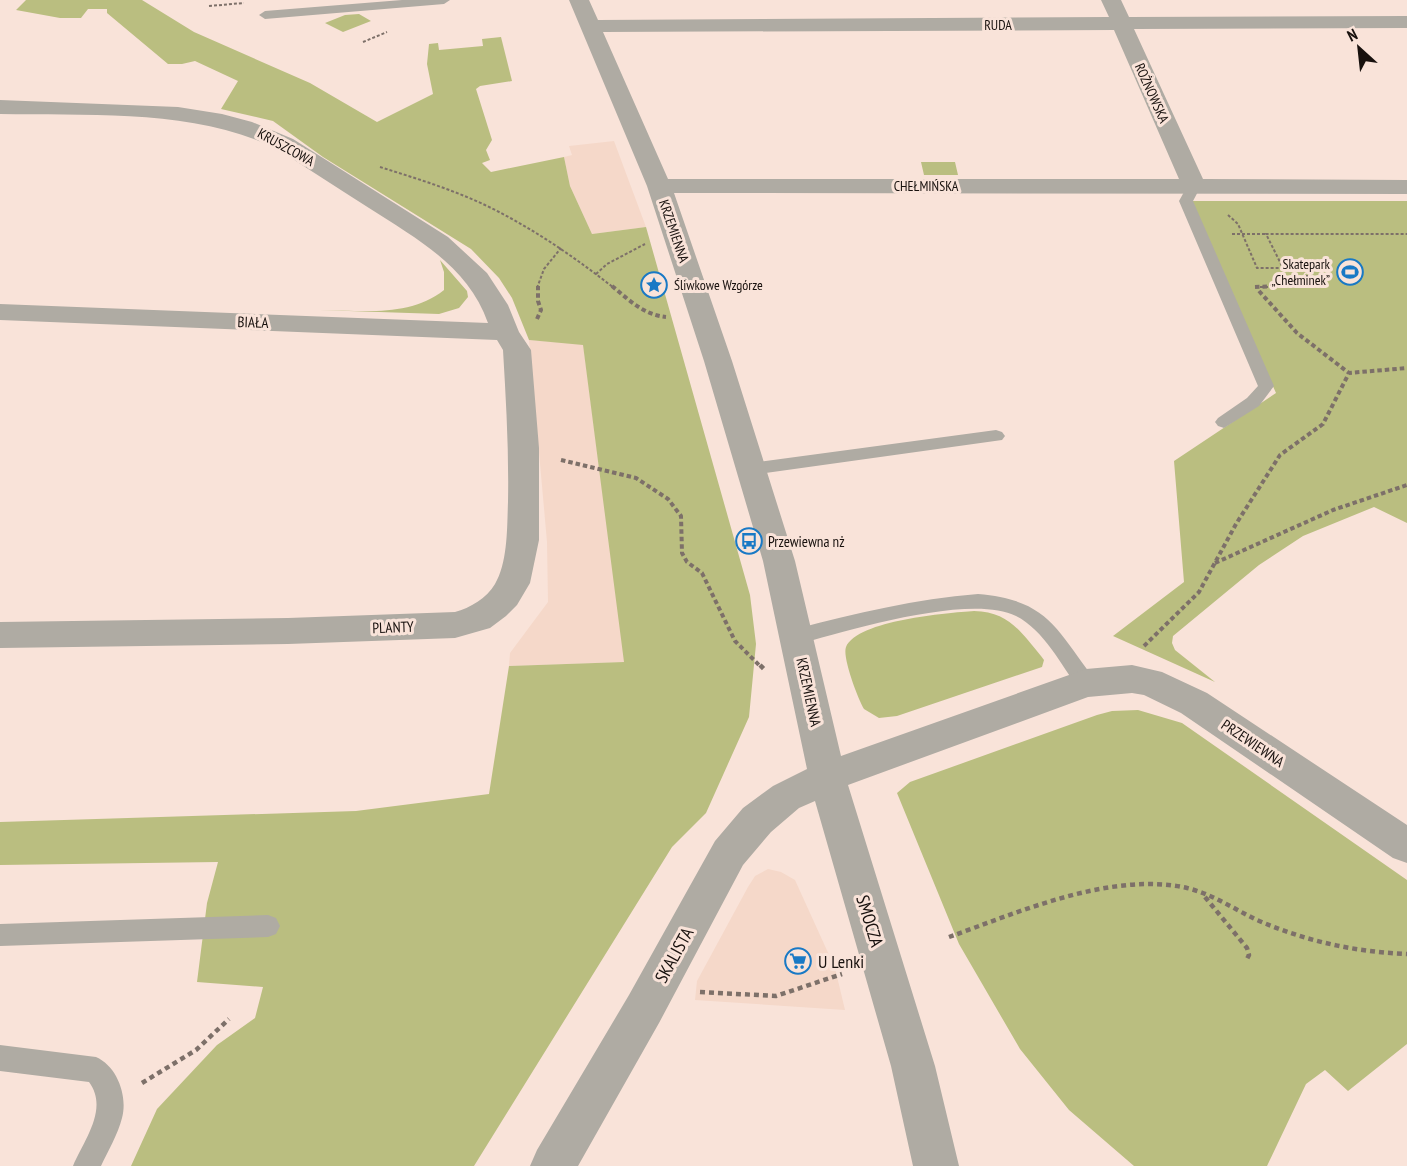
<svg xmlns="http://www.w3.org/2000/svg" width="1407" height="1166" font-family="'PT Sans Narrow',sans-serif">
  <style>
    .built { fill: #f5d8c9 }
    .green { fill: #babe80 }
    .lines { fill: none; stroke-linecap: round; stroke-linejoin: round }
    .path-far2 { stroke: #7d7069; stroke-width: 2; stroke-dasharray: 3 2; stroke-linecap: butt }
    .path-far1 { stroke: #7d7069; stroke-width: 4; stroke-dasharray: 4.5 3; stroke-linecap: butt }
    .path { stroke: #7d7069; stroke-width: 4.5; stroke-dasharray: 5 4; stroke-linecap: butt }
    .lane { fill: #afaba3; fill-rule: evenodd }
    .street { fill: #afaba3; fill-rule: evenodd }
    .labels { text-anchor: middle; dominant-baseline: central; stroke-width: 6; stroke-linejoin: round; paint-order: stroke }
    .far-street-label { font-size: 14px; fill: #18110e; stroke: #f9e3d9 }
    .far-poi-label { font-size: 14px; fill: #18110e; stroke: #f9e3d9; text-anchor: end }
    .street-label { font-size: 15px; fill: #18110e; stroke: #f9e3d9 }
    .poi-label { font-size: 15px; fill: #18110e; stroke: #f9e3d9; text-anchor: start }
    .near-street-label { font-size: 18px; fill: #18110e; stroke: #f9e3d9 }
    .near-poi-label { font-size: 18px; fill: #18110e; stroke: #f9e3d9; text-anchor: start }
  </style>
  <rect width="100%" height="100%" fill="#f9e3d9"/>
  <path class="built" d="M614 141 646 227 592 234 570 186 564 157 572 155 569 146Z
    M529 340 583 344 625 662 509 666 510 653 548 602 547 542Z
    M768 869 781 872 795 880 835 968 845 1010 695 1000 697 981 748 887 755 876Z"/>
  <path class="green" d="M26 0H142L194 32 310 83 377 122 433 94 427 64 429 44 438 43 439 50 483 46 482 39 501 37 512 81 480 86 476 89 492 140 486 150 490 160 482 163 491 172 564 157 570 186 592 234 646 227 750 595 756 644 749 717 706 813 672 847 474 1166H131L157 1109 217 1045 255 1018 263 987 197 982 207 903 218 862 0 865V822L356 811 489 794 509 666 624 662 583 345 529 340 512 298 499 278 471 249 323 157 273 121 221 109 238 81 195 61 182 64H168L107 13V9H88L81 18H60L16 10Z
    M359 14 371 21 343 32 325 23 345 15Z
    M921 162H955L958 175H924Z
    M1189 201H1407V523L1374 507 1303 536 1259 565 1173 636 1172 643 1175 650 1215 682 1113 636 1184 582 1174 461 1276 393Z
    M440 260 467 291 468 297 459 308 439 314 319 310C361 310 409 318 444 290V272Z
    M974 611C1009 612 1020 631 1041 656L1044 660 1042 667 897 716 879 718 864 709C858 699 842 657 846 647 858 620 947 613 974 611Z
    M1138 710 1182 723 1407 880V1044L1348 1091 1325 1070 1306 1084 1267 1166H1134L1069 1110 1020 1049 959 944 897 793 910 782 1097 715 1112 711Z"/>
  <g class="lines">
    <path class="path-far2" d="M209 6 244 3
      M363 42 387 32
      M380 167C415 178 451 189 485 205 531 227 573 256 614 288
      M1228 215 1238 224 1257 268H1283L1266 234H1407
      M1232 234H1266
      M1283 268 1301 269
      M596 274 607 264 645 244
      M1255 287H1277L1276 284
      M537 288 544 269 561 248"/>
    <path class="path-far1" d="M612 286C629 300 644 315 666 317
      M1255 287 1277 286
      M1259 291 1297 333 1349 373
      M537 319 541 310 538 301V286
      M561 460 636 478 668 499 681 516 682 553 687 562 702 573 735 641 761 667
      M1215 563 1333 510 1407 485
      M1144 646 1199 592 1236 524 1280 455 1323 424 1349 373 1407 368"/>
    <path class="path" d="M760 665 764 669
      M1205 897 1247 948 1249 955 1247 959
      M949 937C1019 912 1112 871 1187 888 1212 894 1234 909 1257 920 1305 941 1355 952 1407 954
      M700 992 776 996 842 974
      M142 1083 196 1050 229 1019"/>
    <path class="lane" d="M402 0H450L444 4 265 19 259 15 265 11Z
      M1194 182 1201 186 1193 201 1274 386 1259 406 1224 428 1218 426 1215 422 1218 418 1247 398 1258 386 1179 201 1189 183Z
      M996 430 1002 432 1005 436 1002 440 751 475 745 473 742 469 745 465 751 463Z
      M978 594C1047 600 1055 627 1093 677L1096 683 1093 689 1086 691 1079 689C1061 665 1044 630 1016 616 970 593 846 631 796 645L789 643 786 637 789 631 796 629C856 613 916 599 978 594Z
      M268 915 276 918 280 926 276 934 268 937 0 946V924Z
      M0 1045 96 1057C117 1066 128 1096 122 1118 118 1134 108 1151 101 1166H73C84 1140 109 1109 89 1082L0 1071Z"/>
    <path class="street" d="M569 0H589L598 20 1109 17 1101 0H1121L1129 17 1407 16V28L1134 29 1203 179 1407 180V194L674 193 732 361 795 561 841 756 1086 669 1132 665 1162 672 1207 693 1407 825V863L1393 858 1181 713 1144 695 1132 693 1088 697 848 785 935 1066 959 1166H913L891 1066 815 801 799 808 771 832 743 865 659 1023 578 1166H530L537 1150 629 995 715 841 743 808 773 786 807 769 763 561 704 361 647 186ZM1114 30 1179 179H668L603 32Z
      M0 100 178 107 222 114 252 122 293 139 448 237 487 273 508 305 519 332 531 350 539 448V540L530 583 517 605 506 616 490 628 455 638 288 644 0 648V622L288 618 455 612C470 608 487 598 495 584 508 562 507 527 508 502 509 451 506 401 503 350L497 340 0 320V304L488 323C468 266 417 239 369 208 338 188 308 169 277 149 193 108 92 116 0 114Z"/>
  </g>
  <defs>
    <g id="stadium-ring" transform="scale(1.35)"><circle r="9.5" fill="#f9e3d9" stroke="#1979c5" stroke-width="1.5"/><path d="M0-5a6.5 5 0 1 0 0 10a6.5 5 0 1 0 0-10ZM-3.5-1.8h7v3.6h-7Z" fill="#1979c5"/></g>
    <g id="sight-ring" transform="scale(1.35)"><circle r="9.5" fill="#f9e3d9" stroke="#1979c5" stroke-width="1.5"/><path d="M0-6L1.8-2.2L6-1.7L2.9 1.2L3.7 5.4L0 3.3L-3.7 5.4L-2.9 1.2L-6-1.7L-1.8-2.2Z" fill="#1979c5"/></g>
    <g id="bus-ring" transform="scale(1.35)"><circle r="9.5" fill="#f9e3d9" stroke="#1979c5" stroke-width="1.5"/><path d="M-5-6H5V4H4V6H2V4H-2V6H-4V4H-5ZM-3.5-4V0h7V-4ZM-3.5 1.2v1.5H-2V1.2ZM2 1.2v1.5H3.5V1.2Z" fill="#1979c5"/></g>
    <g id="supermarket-ring" transform="scale(1.35)"><circle r="9.5" fill="#f9e3d9" stroke="#1979c5" stroke-width="1.5"/><path d="M-6-5.5h2.5l.6 2H6L4.5 2H-2.5L-4.4-4H-6ZM-1.5 3.2a1.3 1.3 0 1 0 .1 0ZM3 3.2a1.3 1.3 0 1 0 .1 0Z" fill="#1979c5"/></g>
  </defs>
  <g fill-rule="evenodd">
    <use href="#stadium-ring" x="1350" y="272"/>
    <use href="#sight-ring" x="654" y="285"/>
    <use href="#bus-ring" x="749" y="541"/>
    <use href="#supermarket-ring" x="798" y="961"/>
  </g>
  <g class="labels">
    <g class="far-street-label">
      <text x="998" y="25">RUDA</text>
      <text transform="translate(1152 93) rotate(66)">ROŻNOWSKA</text>
      <text transform="translate(286 147) rotate(29)">KRUSZCOWA</text>
      <text x="926" y="186">CHEŁMIŃSKA</text>
      <text transform="translate(674 231) rotate(71)">KRZEMIENNA</text>
    </g>
    <g class="far-poi-label">
      <text x="1330" y="264">Skatepark<tspan x="1330" dy="16">„Chełminek”</tspan></text>
      <text x="674" y="285" text-anchor="start">Śliwkowe Wzgórze</text>
    </g>
    <g class="street-label">
      <text transform="translate(253 322) rotate(2)">BIAŁA</text>
      <text transform="translate(393 627) rotate(-2)">PLANTY</text>
      <text transform="translate(809 692) rotate(78)">KRZEMIENNA</text>
      <text transform="translate(1253 743) rotate(34)">PRZEWIEWNA</text>
    </g>
    <g class="poi-label">
      <text x="768" y="541">Przewiewna nż</text>
    </g>
    <g class="near-street-label">
      <text transform="translate(870 921) rotate(73)">SMOCZA</text>
      <text transform="translate(674 955) rotate(-61)">SKALISTA</text>
    </g>
    <g class="near-poi-label">
      <text x="818" y="961">U Lenki</text>
    </g>
  </g>
  <g transform="translate(1359 48) rotate(333)" stroke="#f9e3d9" stroke-width="4.5" paint-order="stroke">
  <path d="M0-4.5L10 22L0 15L-10 22Z" fill="#18110e"/>
  <text y="-9" font-size="16" font-weight="bold" text-anchor="middle" fill="#18110e">N</text>
  </g>
</svg>
